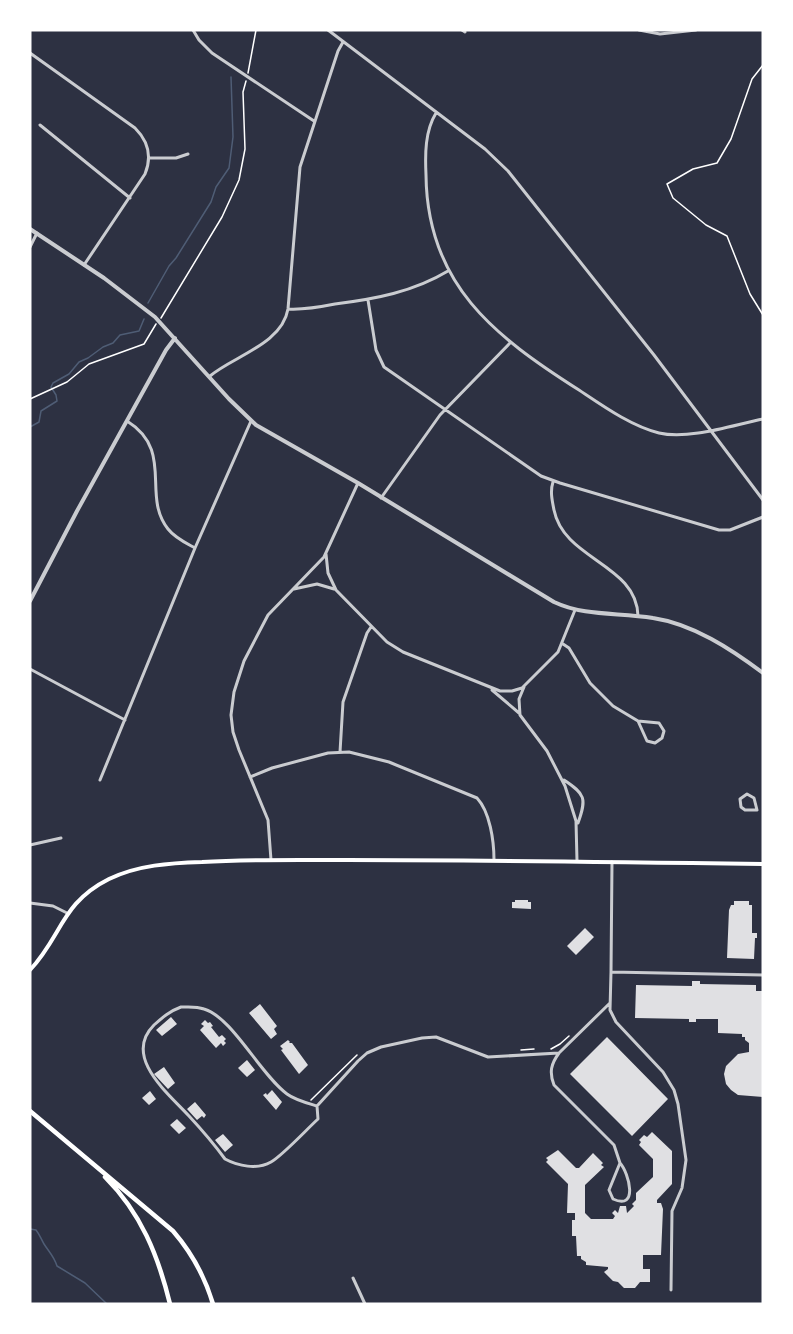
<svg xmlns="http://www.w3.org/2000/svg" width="793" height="1334" font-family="'Open Sans',sans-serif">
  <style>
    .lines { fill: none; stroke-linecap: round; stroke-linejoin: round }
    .stream { stroke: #4f5d75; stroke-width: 1.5 }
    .building { fill: #e0e0e3 }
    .path { stroke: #fff; stroke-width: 1.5 }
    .minor { stroke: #caccd0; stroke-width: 3 }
    .tertiary { stroke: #caccd0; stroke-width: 4 }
    .secondary { stroke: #fff; stroke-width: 4 }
    .primary { stroke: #fff; stroke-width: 4.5 }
  </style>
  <rect width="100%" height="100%" fill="#2d3142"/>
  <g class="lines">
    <path class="stream" d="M148 303 169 266 176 258 211 202 216 187 229 168 233 137 231 77
      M30 427 39 422 41 411 57 401 56 395 51 387 53 383 69 374 79 362 88 358 103 347 113 343 120 335 139 331 144 319
      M30 1229 36 1230C40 1235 41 1239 44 1244 49 1252 54 1256 57 1266L85 1283 107 1304"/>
  </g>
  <path class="building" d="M515 900H528V902H531V909L512 908V902H515Z
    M734 901H749V905H752V933H757V938H755L754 959 727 958 729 910 731 905H734Z
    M585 928 594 937 576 955 567 946Z
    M692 981H700V984L756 985V991H763V1097L738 1095 731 1090 726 1084 724 1074 726 1066 738 1054 749 1052V1043L745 1040V1037H742V1034L718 1033V1019H696V1022H689V1019L635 1018 636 985 692 986Z
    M260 1004 277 1026 274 1029 277 1034 271 1039 249 1013Z
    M171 1017 177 1024 162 1036 156 1030Z
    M205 1020 208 1023 210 1022 213 1026 211 1027 219 1037 222 1035 226 1039 224 1041 226 1043 223 1046 221 1043 216 1048 200 1030 204 1026 201 1024Z
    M607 1037 668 1099 632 1136 570 1074Z
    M288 1040 290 1042 289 1043H292L308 1065 299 1074 281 1050 283 1049 280 1046Z
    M247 1060 255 1070 247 1077 238 1068Z
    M164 1067 175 1083 168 1089 154 1074Z
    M272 1090 282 1102 276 1110 263 1095 266 1093 267 1095Z
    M150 1091 156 1099 149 1105 142 1098Z
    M195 1102 206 1115 204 1118 202 1116 197 1120 187 1109Z
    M177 1119 186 1128 179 1134 170 1125Z
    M652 1132 672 1151V1184L657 1200V1203H661L663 1209 661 1255H643V1269H650V1282H640L635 1288H624L618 1282 613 1281 604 1272 608 1269V1267L586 1265V1262L581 1259V1256H577L576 1236H572V1220H575V1213H567L568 1184 546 1162 548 1160 546 1158 558 1150 576 1168H579L593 1153 603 1163 601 1165 604 1167 585 1185V1213L591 1219H613L615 1216 612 1213 615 1210 618 1213 620 1206H626L627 1213 634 1206 632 1204 636 1200V1193L653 1177V1159L639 1145 641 1142 639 1140 644 1135 647 1137Z
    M223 1134 233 1145 225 1152 215 1140Z"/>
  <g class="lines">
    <path class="path" d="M763 65 752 79 731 139 717 163 693 169 667 184 673 198 706 225 727 236 750 294 763 315
      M248 73 256 30
      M161 318 222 217 239 180 245 149 243 92 246 81
      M30 399 67 382 89 364 144 344 156 324
      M551 1049 560 1044 569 1036
      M521 1050 534 1049
      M311 1100 357 1055"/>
    <path class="minor" d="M193 30 199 40 212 53 314 121
      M328 30 485 149 508 171 654 355 763 500
      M462 30 465 32
      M639 30 660 34 696 30
      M30 53 135 128C148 141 152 157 145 174L84 265
      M436 113C425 131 425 154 426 175 427 284 494 336 579 390 603 406 631 426 659 433 689 440 733 425 763 419
      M40 125 130 198
      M149 158H176L188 154
      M30 247 37 233
      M368 300 376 350 384 367 541 476 560 483 719 530H730L763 517
      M288 309C304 310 320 307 335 304 375 299 413 292 448 271
      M210 376C234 356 282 344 288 309L300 167 338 51 343 42
      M127 421C175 451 141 495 168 529 175 538 186 543 195 548
      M553 482C550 491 552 500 554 510 564 560 637 564 638 616
      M381 498 440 415 510 343
      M326 554 328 573 336 590 387 642 403 652 500 691H512L522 688 558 652 575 610
      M294 589 317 584 334 589
      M563 644 569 648 590 683 613 706 638 721 659 723 664 731 662 738 655 743 647 741 638 721
      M30 669 125 720
      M524 687 519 699 520 715 547 751 565 786 576 821 577 861
      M492 690 519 713
      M340 752 343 702 367 633 371 627
      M250 777 272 768 328 753 349 752 389 762 477 798C490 812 494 841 494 860
      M100 780 195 548 251 421
      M564 780C585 794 587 798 578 823
      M747 794 754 798 757 810H745L741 807 740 799Z
      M30 845 61 838
      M271 860 268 820 239 750 233 732 231 715 234 692 244 661 268 615 324 557 358 483
      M30 903 53 906 67 913
      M611 972 612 862
      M181 1007C188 1007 196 1006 204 1009 232 1017 260 1074 287 1094 295 1100 307 1103 317 1106L318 1119C306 1130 283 1155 271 1162 257 1170 238 1166 225 1159 214 1144 202 1130 189 1116 169 1094 122 1057 154 1025 163 1017 170 1011 181 1007Z
      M559 1053C551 1064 549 1072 554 1085L614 1145 620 1163 609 1190 613 1199C639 1211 629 1173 620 1163
      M317 1106 358 1061 367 1053 381 1047 422 1038 436 1037 488 1057 559 1053 610 1003
      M353 1278 365 1304
      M671 1290 672 1211 682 1188 686 1160 678 1104 674 1090 663 1072 616 1022 610 1010 611 972 763 975"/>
    <path class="tertiary" d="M30 229 104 278 155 317 229 399 256 425 358 483 554 602C586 617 619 612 653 618 693 624 731 649 763 673
      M30 601 77 511 166 350 175 338"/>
    <path class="secondary" d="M30 970C62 936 61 903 109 879 138 865 170 863 202 862 250 859 298 860 347 860 485 860 624 862 763 864"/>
    <path class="primary" d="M30 1111 173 1231C192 1253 205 1277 213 1304
      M105 1177C141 1213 158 1255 170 1304"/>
  </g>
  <rect width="793" height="1334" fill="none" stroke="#ffffff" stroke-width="63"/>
</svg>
